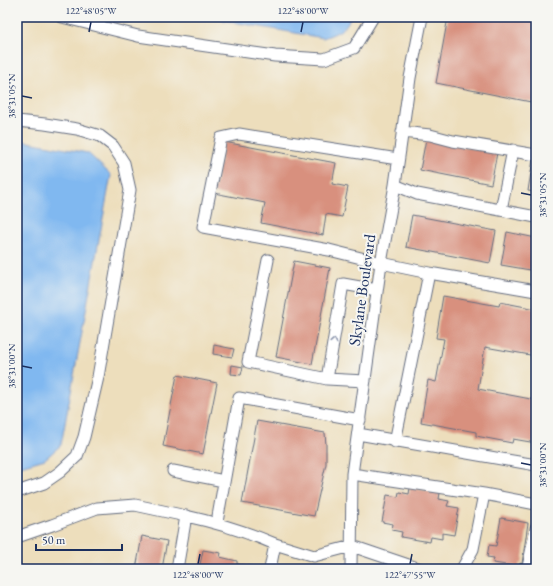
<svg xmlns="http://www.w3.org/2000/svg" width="553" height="586" font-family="'EB Garamond',serif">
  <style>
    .water { fill: #80b8f0; stroke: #4e74a7 }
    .building { fill: #d8907e }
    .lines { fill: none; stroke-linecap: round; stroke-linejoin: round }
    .minor-casing { stroke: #646c7f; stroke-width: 13 }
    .minor { stroke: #fff; stroke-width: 11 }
    .oneway { stroke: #8d97ae }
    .ticks { fill: none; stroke: #1b2f5e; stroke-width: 1.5 }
    .labels { text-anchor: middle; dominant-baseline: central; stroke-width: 4; stroke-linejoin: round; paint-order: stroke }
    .street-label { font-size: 16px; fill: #1b2f5e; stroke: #f6f6f2 }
    .neatline { fill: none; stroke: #1b2f5e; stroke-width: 1.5 }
    .ticks-label { font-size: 10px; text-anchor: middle; fill: #1b2f5e }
  </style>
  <rect width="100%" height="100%" fill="#f6f6f2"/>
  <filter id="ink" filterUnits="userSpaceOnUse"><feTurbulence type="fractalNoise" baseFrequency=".025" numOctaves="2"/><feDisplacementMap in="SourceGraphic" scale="8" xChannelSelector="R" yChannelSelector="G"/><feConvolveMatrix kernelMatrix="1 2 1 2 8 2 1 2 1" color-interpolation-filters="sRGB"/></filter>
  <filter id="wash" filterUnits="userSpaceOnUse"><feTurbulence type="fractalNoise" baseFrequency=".012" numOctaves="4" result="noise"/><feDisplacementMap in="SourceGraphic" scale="16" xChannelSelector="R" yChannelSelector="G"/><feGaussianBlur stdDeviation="0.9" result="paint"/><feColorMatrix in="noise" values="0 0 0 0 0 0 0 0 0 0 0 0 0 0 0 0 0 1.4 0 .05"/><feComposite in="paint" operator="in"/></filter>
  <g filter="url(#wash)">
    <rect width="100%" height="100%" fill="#eddebc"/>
    <path class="water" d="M205 17H350C347 30 334 34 323 38Z
      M17 140 88 153 111 175 61 445 45 459 17 467Z"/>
    <g id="blocks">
      <path class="building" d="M448 17H536V103L436 83Z
        M426 139 497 153 491 184 420 170Z
        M224 142 336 163 332 184 348 187 342 217 326 214 323 235 261 223 265 203 214 193Z
        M533 159H536V192L528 191Z
        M412 215 496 231 490 263 406 247Z
        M507 232 536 238V271L501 265Z
        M294 261 330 268 312 364 276 357Z
        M443 296 499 306 500 302 536 309V356L485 347 478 389 536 400V443L513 439 512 443 476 436V432L421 422 428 380 436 382 444 339 436 338Z
        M214 345 234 349 232 357 213 354Z
        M232 365 243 367 241 375 231 374Z
        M177 375 217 383 203 454 163 446Z
        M257 421 325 433 326 445V464L314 516 242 503Z
        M410 488 440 493 439 499 449 501 447 506 459 508 454 535 442 533V539L431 537 430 542 401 537 402 532 392 530 393 524 382 522 387 495 398 497 399 492 409 494Z
        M501 518 528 523 522 564 520 563 519 567 493 563 494 558 487 557 489 545 496 546Z
        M142 536 167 541 162 569H136Z
        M203 550 221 553 220 557 237 561V564L254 567V569H199Z"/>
    </g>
  </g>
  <g filter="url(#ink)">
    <use href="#blocks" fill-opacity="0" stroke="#646c7f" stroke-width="1"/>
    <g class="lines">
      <g class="minor-casing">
        <path id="minor" d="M62 17 138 36 275 56 324 59 354 48 373 17
          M17 121 45 124 77 129 100 136 113 146 124 163 130 190 98 377 84 437 77 456 60 472 44 483 17 492
          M402 132 430 135 453 141 536 155
          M398 159 239 134 221 138 203 227 329 250 381 263 429 273 536 291
          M395 185 417 194 536 217
          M501 210 513 150
          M268 260 248 362 327 379 365 381
          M327 379 343 284 377 290
          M358 434 536 465
          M395 442 429 273
          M173 471 224 481
          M352 474 484 494
          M217 522 239 398 360 420
          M17 537 52 525 97 508 135 505 186 516
          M528 567 536 528
          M177 569 186 516C218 523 245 531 275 544
          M270 569 275 544 314 556 352 546 420 569
          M351 569 352 474 381 263 395 185 410 78 422 17
          M462 569 473 549 484 494 536 504"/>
      </g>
      <use href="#minor" class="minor"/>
    </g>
    <defs><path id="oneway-chevron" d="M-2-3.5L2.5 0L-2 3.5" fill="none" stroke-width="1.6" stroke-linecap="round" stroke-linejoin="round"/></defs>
    <use class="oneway" href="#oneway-chevron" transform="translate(334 341) rotate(-80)"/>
  </g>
  <path class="ticks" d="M89 32 91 22M301 32 303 22M22 96 32 98M521 193 531 195M22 366 32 368M521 463 531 465M198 564 200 554M410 564 412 554"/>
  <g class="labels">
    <g class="street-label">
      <text transform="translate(362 290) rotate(-82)">Skylane Boulevard</text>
    </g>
  </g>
  <rect width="553" height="586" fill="none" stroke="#f6f6f2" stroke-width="44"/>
  <path d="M36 544v6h86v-6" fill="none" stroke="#1b2f5e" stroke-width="2"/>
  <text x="42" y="544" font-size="12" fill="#1b2f5e" stroke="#f6f6f2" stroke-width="3" paint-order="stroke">50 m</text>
  <rect x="22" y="22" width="509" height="542" class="neatline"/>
  <g class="ticks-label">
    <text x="91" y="14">122°48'05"W</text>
    <text x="303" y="14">122°48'00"W</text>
    <text transform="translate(11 96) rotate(-90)" y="4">38°31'05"N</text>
    <text transform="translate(542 195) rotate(-90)" y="4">38°31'05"N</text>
    <text transform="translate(11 366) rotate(-90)" y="4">38°31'00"N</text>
    <text transform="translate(542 465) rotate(-90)" y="4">38°31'00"N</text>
    <text x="198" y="578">122°48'00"W</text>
    <text x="410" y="578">122°47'55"W</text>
  </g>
</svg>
